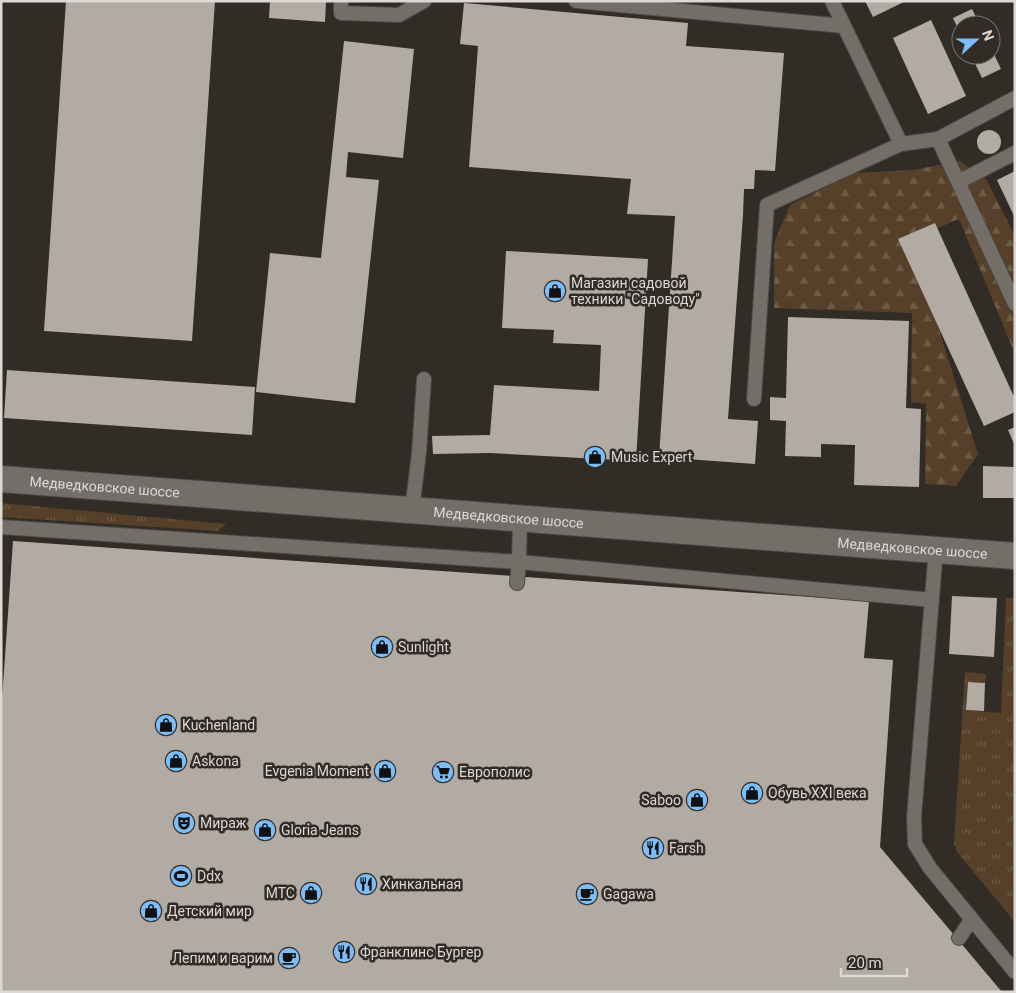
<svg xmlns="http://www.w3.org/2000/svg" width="1016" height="993" font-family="Roboto,sans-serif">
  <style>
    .grass { fill: url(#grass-tufts) }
    .forest { fill: url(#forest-firs) }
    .building { fill: #b2aba4 }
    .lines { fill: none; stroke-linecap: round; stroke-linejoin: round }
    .lane-casing { stroke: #4c4843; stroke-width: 16 }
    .street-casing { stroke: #4c4843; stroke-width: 28 }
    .lane { stroke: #746e68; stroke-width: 14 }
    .street { stroke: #746e68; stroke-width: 26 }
    .labels { text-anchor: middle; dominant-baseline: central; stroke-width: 5; stroke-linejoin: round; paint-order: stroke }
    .poi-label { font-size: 14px; fill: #dcd8d5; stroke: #322c27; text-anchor: start }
    .street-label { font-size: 14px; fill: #dcd8d5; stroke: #322c27 }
  </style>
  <defs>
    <pattern id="grass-tufts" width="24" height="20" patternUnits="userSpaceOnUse" patternTransform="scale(1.25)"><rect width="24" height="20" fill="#564029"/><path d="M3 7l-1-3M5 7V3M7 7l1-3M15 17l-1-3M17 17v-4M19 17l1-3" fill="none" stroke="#6e5b47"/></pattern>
    <pattern id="forest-firs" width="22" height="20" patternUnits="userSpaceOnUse" patternTransform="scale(1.25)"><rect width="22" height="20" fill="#564029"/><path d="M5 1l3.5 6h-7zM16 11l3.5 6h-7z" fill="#6e5b47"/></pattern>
  </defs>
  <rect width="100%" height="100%" fill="#322c27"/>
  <path class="grass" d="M1 503 226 524 218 531 1 517Z
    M1006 598H1015V922L957 852 954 843 965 672 986 674 985 683 968 682 966 710 1001 713Z"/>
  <path class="forest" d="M960 161 986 179 1015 236V354L959 219 904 242 937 323 978 454 956 486 925 484 926 404 911 402 912 313 774 308V243L790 205 855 173 913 170Z"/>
  <path class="building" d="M66 1H215L192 341 44 331Z
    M270 1H326L325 22 269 18Z
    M865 1H906L873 17Z
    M464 3 688 23 686 46 784 53 775 171 755 170 754 189H744L743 215 728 419 758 421 755 464 659 457 675 216 627 214 631 179 469 167 478 46 460 44Z
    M972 9 980 25H961V35L953 18Z
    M931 20 966 96 928 114 893 38Z
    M344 41 414 49 403 158 348 152 346 177 379 180 355 403 256 392 270 253 321 258Z
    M991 48 1001 69 982 78 971 55H991Z
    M977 142a12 12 0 1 1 24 0a12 12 0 1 1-24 0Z
    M1015 171V218L997 180Z
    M935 223 1015 399V412L984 426 898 239Z
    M506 251 648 259 636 461 490 453 433 454 432 436 490 435 494 385 599 391 601 345 553 343 554 330 502 328Z
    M788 317 909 321 906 408 921 409 919 487 854 485 855 445 821 444V457L785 456 786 421 770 420V397L786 398Z
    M7 370 255 387 252 435 4 418Z
    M1015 427V446L1008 430Z
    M983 466 1015 467V498H983Z
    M13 541 869 601 864 658 893 660 880 847 1002 992H1V714Z
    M952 596 997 598 994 657 949 654Z
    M968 682 985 683 984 711 966 710Z"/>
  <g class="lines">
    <g class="lane-casing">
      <path id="lane" d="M341 1V13L399 15 424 1
        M576 1 844 26
        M832 1 901 144 938 139 1015 98
        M938 139 1015 304
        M958 182 1015 153
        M754 399 767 205 901 144
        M412 510 419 453 424 379
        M520 518 519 562 932 600
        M1 527 519 562 517 583
        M936 549 914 817 915 844 930 868 1015 972
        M959 938 972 919"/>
    </g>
    <g class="street-casing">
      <g id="street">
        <path id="s1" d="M1 479 1015 556"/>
      </g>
    </g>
    <use href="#lane" class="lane"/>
    <use href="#street" class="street"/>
  </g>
  <defs>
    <g id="shop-disc" transform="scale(1.125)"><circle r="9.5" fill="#7cbef9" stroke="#322c27"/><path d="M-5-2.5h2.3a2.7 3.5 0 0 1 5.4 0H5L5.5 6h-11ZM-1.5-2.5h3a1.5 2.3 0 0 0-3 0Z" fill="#111"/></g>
    <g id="supermarket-disc" transform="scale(1.125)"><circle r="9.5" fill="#7cbef9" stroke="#322c27"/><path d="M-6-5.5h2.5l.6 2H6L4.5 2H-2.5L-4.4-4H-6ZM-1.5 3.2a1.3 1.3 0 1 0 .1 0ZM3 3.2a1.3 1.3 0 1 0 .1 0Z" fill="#111"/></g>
    <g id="theatre-disc" transform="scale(1.125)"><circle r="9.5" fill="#7cbef9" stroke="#322c27"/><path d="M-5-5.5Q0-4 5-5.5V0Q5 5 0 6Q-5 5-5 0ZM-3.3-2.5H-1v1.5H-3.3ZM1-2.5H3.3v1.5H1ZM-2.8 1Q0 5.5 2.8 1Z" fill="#111"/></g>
    <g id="restaurant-disc" transform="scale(1.125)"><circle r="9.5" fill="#7cbef9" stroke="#322c27"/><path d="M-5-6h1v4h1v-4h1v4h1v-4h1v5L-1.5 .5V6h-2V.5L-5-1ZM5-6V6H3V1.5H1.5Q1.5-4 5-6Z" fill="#111"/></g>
    <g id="stadium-disc" transform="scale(1.125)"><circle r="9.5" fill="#7cbef9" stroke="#322c27"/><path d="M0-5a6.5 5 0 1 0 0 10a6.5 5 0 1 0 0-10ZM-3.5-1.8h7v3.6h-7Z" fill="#111"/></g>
    <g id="cafe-disc" transform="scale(1.125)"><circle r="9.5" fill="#7cbef9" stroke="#322c27"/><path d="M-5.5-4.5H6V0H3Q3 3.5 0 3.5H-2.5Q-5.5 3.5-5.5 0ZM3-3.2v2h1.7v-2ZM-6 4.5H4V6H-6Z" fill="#111"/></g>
  </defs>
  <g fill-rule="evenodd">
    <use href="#shop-disc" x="555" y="291"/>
    <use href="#shop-disc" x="595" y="457"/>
    <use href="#shop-disc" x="382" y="647"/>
    <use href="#shop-disc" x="166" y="725"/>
    <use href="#shop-disc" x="176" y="761"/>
    <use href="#shop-disc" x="385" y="771"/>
    <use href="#supermarket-disc" x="443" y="772"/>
    <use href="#shop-disc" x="752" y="793"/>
    <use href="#shop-disc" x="697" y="800"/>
    <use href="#theatre-disc" x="184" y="823"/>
    <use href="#shop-disc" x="265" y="830"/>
    <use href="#restaurant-disc" x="653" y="848"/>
    <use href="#stadium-disc" x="181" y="876"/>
    <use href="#restaurant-disc" x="366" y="884"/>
    <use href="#shop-disc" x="311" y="893"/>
    <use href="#cafe-disc" x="587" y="894"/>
    <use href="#shop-disc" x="151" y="911"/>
    <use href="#restaurant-disc" x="344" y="952"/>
    <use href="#cafe-disc" x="289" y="958"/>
  </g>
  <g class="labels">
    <g class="poi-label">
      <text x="571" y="283">Магазин садовой<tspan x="571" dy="16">техники "Садоводу"</tspan></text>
      <text x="611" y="457">Music Expert</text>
      <text x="398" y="647">Sunlight</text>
      <text x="182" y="725">Kuchenland</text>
      <text x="192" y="761">Askona</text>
      <text x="369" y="771" text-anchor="end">Evgenia Moment</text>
      <text x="459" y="772">Европолис</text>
      <text x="768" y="793">Обувь XXI века</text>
      <text x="681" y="800" text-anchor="end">Saboo</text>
      <text x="200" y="823">Мираж</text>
      <text x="281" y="830">Gloria Jeans</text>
      <text x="669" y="848">Farsh</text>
      <text x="197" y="876">Ddx</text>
      <text x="382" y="884">Хинкальная</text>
      <text x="295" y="893" text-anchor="end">МТС</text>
      <text x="603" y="894">Gagawa</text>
      <text x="167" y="911">Детский мир</text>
      <text x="360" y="952">Франклинс Бургер</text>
      <text x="273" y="958" text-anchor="end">Лепим и варим</text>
    </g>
    <g class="street-label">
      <text stroke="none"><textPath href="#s1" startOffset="104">Медведковское шоссе</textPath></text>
      <text stroke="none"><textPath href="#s1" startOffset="509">Медведковское шоссе</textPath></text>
      <text stroke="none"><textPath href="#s1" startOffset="914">Медведковское шоссе</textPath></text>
    </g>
  </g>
  <rect width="1016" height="993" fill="none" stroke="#dcd8d5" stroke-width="5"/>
  <g transform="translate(976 40) rotate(69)"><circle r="24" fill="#322c27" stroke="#76716d"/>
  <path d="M0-4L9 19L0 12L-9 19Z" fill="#7cbef9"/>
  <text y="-8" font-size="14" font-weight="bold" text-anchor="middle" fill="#dcd8d5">N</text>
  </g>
  <path d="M841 968v8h66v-8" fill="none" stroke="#dcd8d5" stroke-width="2.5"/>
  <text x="848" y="968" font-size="15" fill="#dcd8d5" stroke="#322c27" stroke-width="4" paint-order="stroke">20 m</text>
</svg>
